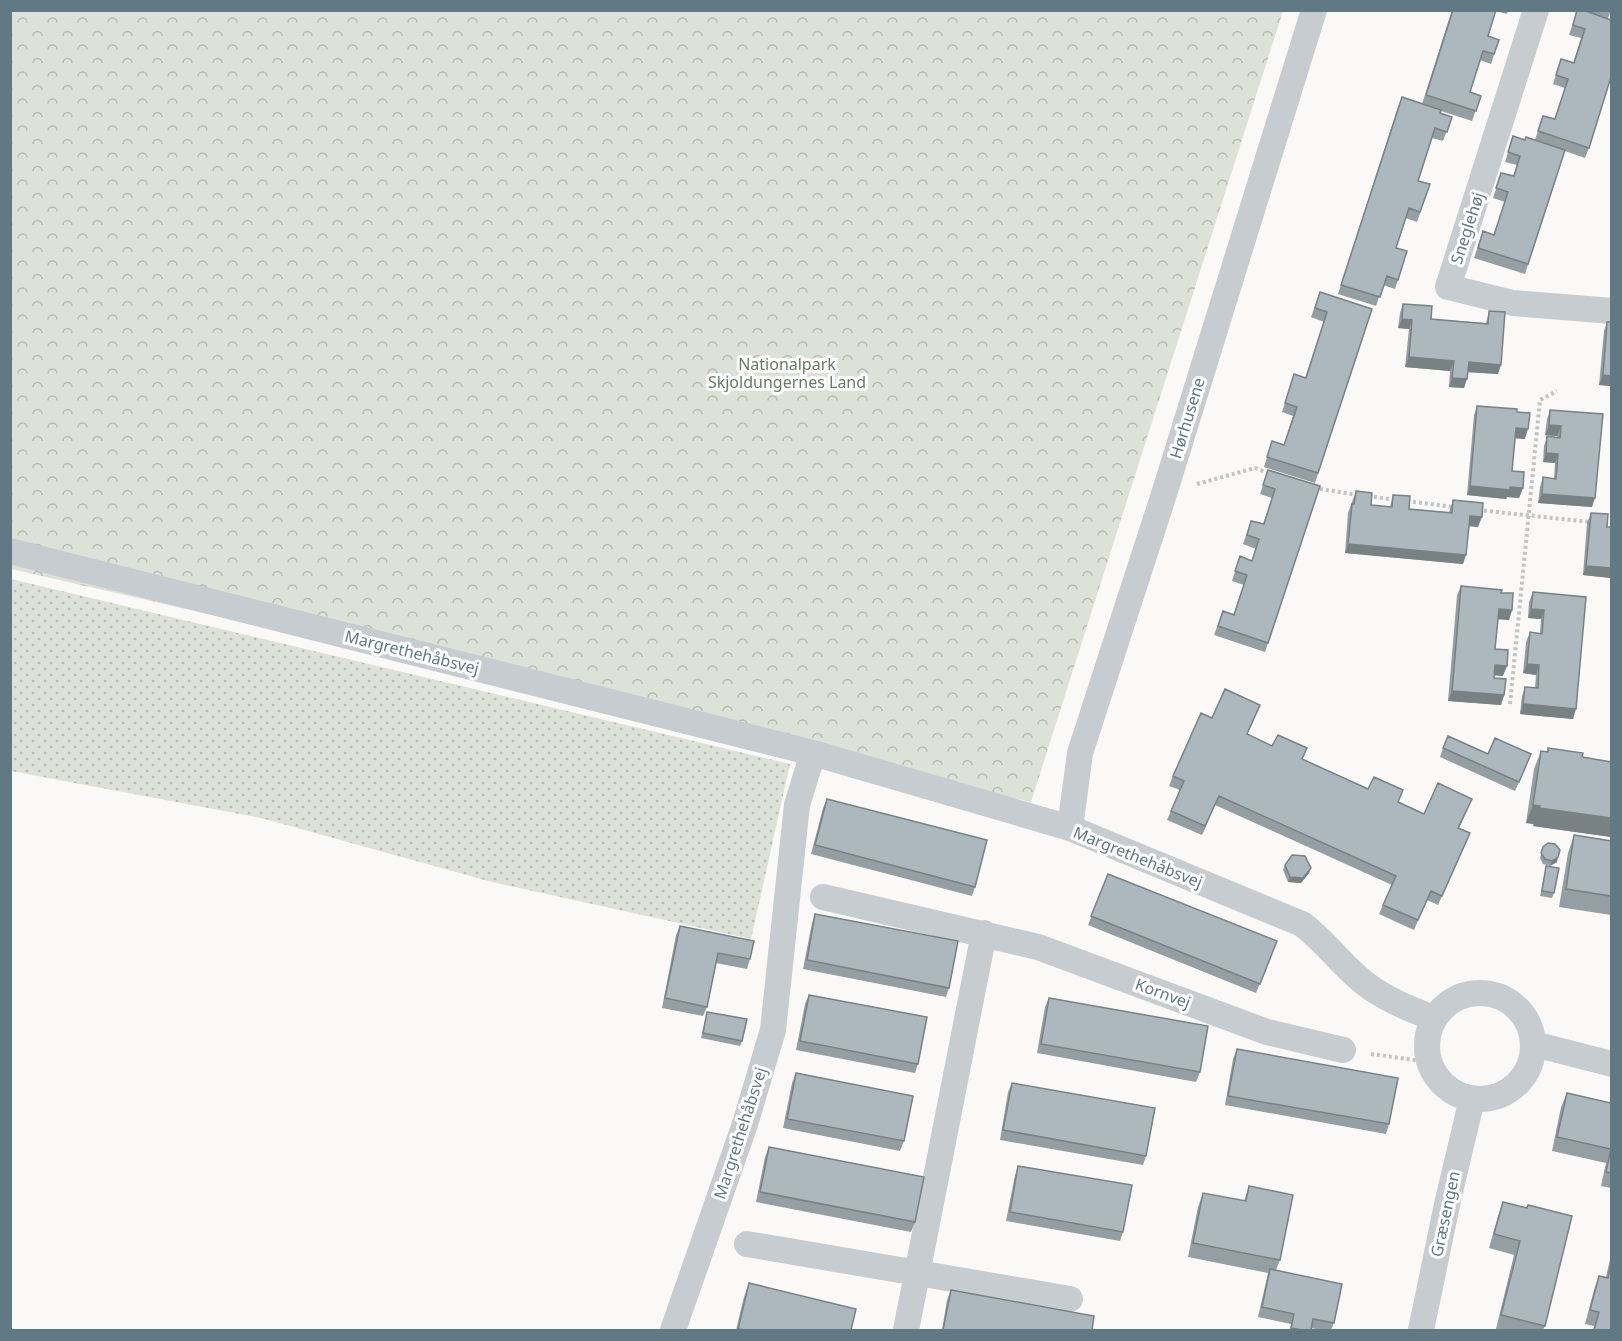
<svg xmlns="http://www.w3.org/2000/svg" width="1622" height="1341" font-family="'Noto Sans',sans-serif">
  <style>
    .grass { fill: url(#grass-dots) }
    .park { fill: url(#park-crowns) }
    .lines { fill: none; stroke-linecap: round; stroke-linejoin: round }
    .path { stroke: #c0c4c5; stroke-width: 4; stroke-dasharray: 3 3; stroke-linecap: butt }
    .street { stroke: #c6cccf; stroke-width: 26 }
    .wall { fill: #949ea3 }
    .shaded-wall { fill: #788184 }
    .building { fill: #acb8bd; stroke: #788184; stroke-width: 1.5 }
    .labels { text-anchor: middle; dominant-baseline: central; stroke-width: 6; stroke-linejoin: round; paint-order: stroke }
    .street-label { font-size: 16px; fill: #617885; stroke: #fff }
    .park-label { font-size: 16px; fill: #687b61; stroke: #fff }
  </style>
  <defs>
    <pattern id="grass-dots" width="8" height="8" patternUnits="userSpaceOnUse" patternTransform="scale(1.5)"><rect width="8" height="8" fill="#dce2d7"/><path d="M2 2h.1M6 6h.1" fill="none" stroke="#b6bcb4" stroke-width="1.8" stroke-linecap="round"/></pattern>
    <pattern id="park-crowns" width="20" height="18" patternUnits="userSpaceOnUse" patternTransform="scale(1.5)"><rect width="20" height="18" fill="#dce2d7"/><path d="M2 6a3 3 0 1 1 6 0M12 15a3 3 0 1 1 6 0" fill="none" stroke="#b6bcb4"/></pattern>
  </defs>
  <rect width="100%" height="100%" fill="#faf9f7"/>
  <path class="grass" d="M11 579 790 764 751 939 492 882 261 818 11 771Z"/>
  <path class="park" d="M11 11H1283L1031 802 11 569Z"/>
  <g class="lines">
    <path class="path" d="M1197 484 1255 468 1271 474
      M1314 488 1358 495
      M1368 496 1396 500
      M1407 501 1453 507
      M1478 510 1590 522
      M1510 704 1540 400 1557 391
      M1371 1054 1429 1062"/>
    <path class="street" d="M1536 10 1448 287 1513 303 1612 311
      M10 551 813 753 1070 828 1302 924C1326 942 1343 967 1367 985 1387 1000 1411 1010 1434 1018
      M1070 828 1080 753 1164 494 1314 10
      M823 897 1038 947 1267 1032 1343 1050
      M1427 1046a53 53 0 1 1 106 0a53 53 0 1 1-106 0Z
      M1534 1044 1612 1064
      M747 1244 1070 1299
      M673 1330 745 1124 773 1030 797 805 813 753
      M906 1330 984 933
      M1421 1330 1448 1200 1472 1099"/>
  </g>
  <path class="wall" d="M1452 10H1508L1507 14 1496 11 1488 36 1499 40 1491 64 1480 60 1470 92 1481 96 1472 121 1441 111 1440 113 1452 117 1443 141 1432 138 1418 181 1430 184 1417 222 1406 218 1396 248 1398 280 1395 289 1383 285 1376 306 1338 294 1398 107 1422 104Z
    M1577 10H1611L1608 18 1589 148 1585 158 1565 151 1525 274 1474 258 1483 231 1494 235 1505 202 1493 198 1501 173 1513 176 1517 165 1505 162 1513 136 1525 140H1535L1543 116 1555 119 1565 88 1553 84 1558 68 1573 63 1581 38 1569 35Z
    M1320 292 1372 309 1315 483 1264 467 1272 441 1284 445 1293 416 1282 412 1294 374 1305 378 1324 322 1311 317Z
    M1403 304 1431 319 1486 323 1489 311 1498 374 1468 372 1464 388 1449 387 1450 371 1405 367 1409 329 1398 328 1400 313Z
    M1607 322 1611 386 1599 385 1604 331Z
    M1477 406 1517 412 1525 439 1515 438 1512 471 1523 488 1519 498 1507 497 1506 499 1467 495 1474 415Z
    M1550 410 1603 414 1592 507 1538 503 1540 487 1543 477 1554 479 1555 463 1543 462 1544 446 1547 436 1557 437V436L1545 435 1547 419Z
    M1268 470 1320 486 1265 652 1214 635 1223 611 1234 614 1244 585 1232 581 1240 556 1252 561 1256 549 1243 544 1251 521 1263 524 1272 498 1260 494Z
    M1356 491 1371 505 1390 507 1393 495 1409 509 1449 512 1453 500 1478 527 1469 526 1463 564 1345 553 1348 513Z
    M1591 513 1607 527H1611V578L1583 575 1587 523Z
    M1461 586 1501 593 1512 610 1509 620 1498 619 1495 649 1503 676 1494 675V678L1504 695 1501 705 1448 701 1457 595Z
    M1533 592 1586 597 1573 719 1520 714 1522 696 1525 687 1535 688 1536 675 1523 673 1526 642 1530 632 1540 633 1541 619 1528 618 1529 602Z
    M1260 705 1247 734 1424 814 1468 808 1459 829 1470 833 1466 843 1438 905 1427 900 1414 930 1379 914 1392 885 1215 805 1202 835 1167 820 1180 790 1169 786 1173 776 1212 718Z
    M1443 748 1488 754 1527 764 1515 791 1440 757Z
    M1548 748 1582 757 1611 762V837L1533 826 1534 824 1526 823 1534 769 1541 751 1547 752Z
    M827 799 975 887 972 896 811 854 823 808Z
    M1574 835 1611 841V915L1559 907 1568 853Z
    M1543 847 1557 862 1550 866 1543 864 1540 858Z
    M1285 865 1311 868 1309 873 1301 883 1288 882 1283 870Z
    M1546 866 1554 893 1552 898 1540 896Z
    M1108 874 1277 941 1256 993 1088 925Z
    M815 914 949 988 946 997 803 969 812 923Z
    M680 926 750 959 747 969 716 963 707 1007 703 1016 662 1008 676 935Z
    M809 995 918 1064 915 1073 796 1050 805 1004Z
    M1049 998 1200 1072 1196 1082 1037 1053 1045 1007Z
    M707 1012 742 1041 740 1046 701 1038Z
    M1237 1049 1389 1124 1386 1134 1225 1105 1233 1059Z
    M796 1073 904 1141 900 1151 783 1128 792 1083Z
    M1012 1083 1146 1156 1143 1165 1000 1140 1008 1092Z
    M1567 1093 1611 1103V1188L1601 1186 1606 1163 1552 1151 1561 1107Z
    M769 1147 915 1222 911 1232 756 1202 765 1157Z
    M1018 1166 1123 1232 1120 1241 1006 1221 1015 1175Z
    M1249 1186 1280 1260 1276 1270 1334 1323 1331 1330H1321L1311 1328V1330H1290L1291 1324 1258 1317 1268 1273 1188 1257 1198 1207 1203 1193 1244 1201Z
    M1503 1202 1526 1208 1545 1326 1543 1330H1501L1496 1329 1514 1255 1489 1248 1498 1216Z
    M1611 1255V1330H1593L1594 1326 1585 1324 1594 1290 1599 1276 1606 1277Z
    M749 1283 851 1330H736L744 1297Z
    M951 1290 1092 1330H942L947 1300Z"/>
  <path class="shaded-wall" d="M1402 319 1412 320 1409 329 1398 328Z
    M1409 357 1454 361 1450 371 1405 367Z
    M1469 362 1501 365 1498 374 1465 372Z
    M1603 375 1611 376V386L1599 385Z
    M1452 378 1467 379 1464 388 1449 387Z
    M1549 425 1561 426 1557 436 1545 435Z
    M1516 428 1528 429 1525 439 1512 438Z
    M1546 453 1558 454 1555 463 1543 462Z
    M1470 486 1510 487 1523 488 1519 498 1507 497 1506 499 1467 495Z
    M1542 494 1595 498 1592 507 1538 503Z
    M1470 516 1482 517 1478 527 1467 526Z
    M1348 544 1466 555 1463 564 1345 553Z
    M1586 566 1611 568V578L1583 575Z
    M1499 609 1512 610 1509 620 1495 619Z
    M1531 609 1544 610 1541 619 1528 618Z
    M1527 664 1539 665 1536 675 1523 673Z
    M1495 665 1507 666 1503 676 1491 675Z
    M1452 691 1504 695 1501 705 1448 701Z
    M1523 704 1576 709 1573 719 1520 714Z
    M1219 796 1215 805 1202 835 1205 826Z
    M1533 805 1540 806 1534 824 1526 823Z
    M1539 808 1611 818V837L1533 826Z
    M1558 857 1557 862 1550 866 1552 861Z
    M1311 868 1309 873 1301 883 1288 882 1290 877Z"/>
  <path class="building" d="M1453 10H1496L1488 36 1499 40 1494 54 1483 51 1470 92 1481 96 1476 111 1426 95Z
    M1577 10H1583L1611 20V77L1589 148 1538 131 1543 116 1555 119 1568 79 1556 75 1561 59 1574 63 1585 29 1573 25Z
    M1402 97 1441 110 1440 113 1452 117 1447 132 1435 128 1418 181 1430 184 1420 212 1409 208 1396 248 1407 251 1398 280 1387 276 1380 297 1341 285Z
    M1513 136 1525 140 1526 137 1565 150 1528 264 1478 248 1483 231 1494 235 1508 192 1496 188 1501 173 1514 176 1520 156 1508 152Z
    M1320 292 1372 309 1318 473 1267 457 1272 441 1284 445 1297 407 1285 403 1294 374 1306 378 1327 312 1315 308Z
    M1403 304 1432 306 1431 319 1488 324 1489 311 1505 312 1501 365 1469 362 1467 379 1452 378 1454 361 1409 357 1412 320 1402 319Z
    M1607 322H1611V376L1603 375Z
    M1477 406 1517 409V412L1530 413 1528 429 1516 428 1512 471 1524 472 1523 488 1510 487V490L1470 486Z
    M1550 410 1603 414 1595 498 1542 494 1543 477 1556 479 1558 454 1546 453 1547 436 1560 438 1561 426 1549 425Z
    M1268 470 1320 486 1268 643 1218 626 1223 611 1234 615 1247 575 1235 571 1240 556 1252 561 1259 539 1247 535 1251 521 1264 524 1275 489 1263 485Z
    M1356 491 1372 493 1371 505 1392 507 1393 495 1410 496 1409 509 1452 513 1453 500 1483 503 1482 517 1470 516 1466 555 1348 544 1352 504H1354Z
    M1591 513 1608 514 1607 527H1611V568L1586 566Z
    M1461 586 1502 590 1501 593H1513L1512 610 1499 609 1495 649 1508 650 1507 666 1495 665 1494 678 1506 679 1504 695 1452 691Z
    M1533 592 1586 597 1576 709 1523 704 1525 687 1538 688 1539 665 1527 664 1530 632 1542 634 1544 610 1531 609Z
    M1225 689 1260 705 1247 734 1272 746 1278 735 1307 748 1302 759 1368 789 1374 777 1403 790 1398 802 1424 814 1438 783 1472 799 1458 828 1470 833 1442 896 1431 891 1418 920 1383 905 1396 876 1219 796 1205 826 1171 811 1184 781 1173 776 1201 713 1212 718Z
    M1448 736 1488 754 1495 738 1531 754 1519 782 1443 748Z
    M1548 748 1583 753 1582 757 1611 762V818L1539 808 1540 806 1533 805 1541 751 1548 752Z
    M827 799 987 840 975 887 815 845Z
    M1574 835 1611 841V896L1566 889Z
    M1548 843 1555 844 1560 850 1558 857 1552 861 1545 859 1541 853 1543 847Z
    M1292 855 1305 856 1311 868 1303 878 1290 877 1285 865Z
    M1546 866 1559 868 1554 893 1542 891Z
    M1108 874 1277 941 1260 984 1091 916Z
    M815 914 958 941 949 988 807 960Z
    M680 926 754 941 750 959 718 953 707 1007 665 998Z
    M809 995 927 1017 918 1064 800 1041Z
    M1049 998 1208 1026 1200 1072 1041 1044Z
    M707 1012 747 1019 742 1041 703 1033Z
    M1237 1049 1398 1078 1389 1124 1228 1096Z
    M796 1073 913 1096 904 1141 787 1119Z
    M1012 1083 1155 1108 1146 1156 1003 1130Z
    M1567 1093 1611 1103V1173L1606 1172 1611 1149 1557 1137Z
    M769 1147 924 1177 915 1222 760 1192Z
    M1018 1166 1132 1185 1123 1232 1010 1212Z
    M1249 1186 1293 1195 1280 1260 1193 1243 1203 1193 1246 1201Z
    M1503 1202 1527 1208 1528 1205 1572 1216 1545 1326 1501 1315 1520 1241 1494 1234Z
    M1611 1262V1330H1594L1599 1312 1590 1310 1599 1276 1608 1278Z
    M1270 1269 1342 1284 1334 1323 1313 1319 1311 1330H1302L1291 1328 1294 1314 1262 1307Z
    M749 1283 856 1309 851 1330H745L738 1329Z
    M951 1290 1094 1316 1092 1330H943Z"/>
  <g class="labels">
    <g class="street-label">
      <text transform="translate(1467 228) rotate(-72)">Sneglehøj</text>
      <text transform="translate(1187 418) rotate(-73)">Hørhusene</text>
      <text transform="translate(412 652) rotate(14)">Margrethehåbsvej</text>
      <text transform="translate(1138 857) rotate(22)">Margrethehåbsvej</text>
      <text transform="translate(1163 993) rotate(20)">Kornvej</text>
      <text transform="translate(740 1133) rotate(-72)">Margrethehåbsvej</text>
      <text transform="translate(1445 1214) rotate(-78)">Græsengen</text>
    </g>
    <g class="park-label">
      <text x="787" y="364">Nationalpark<tspan x="787" dy="18">Skjoldungernes Land</tspan></text>
    </g>
  </g>
  <rect width="1622" height="1341" fill="none" stroke="#617885" stroke-width="24"/>
</svg>
